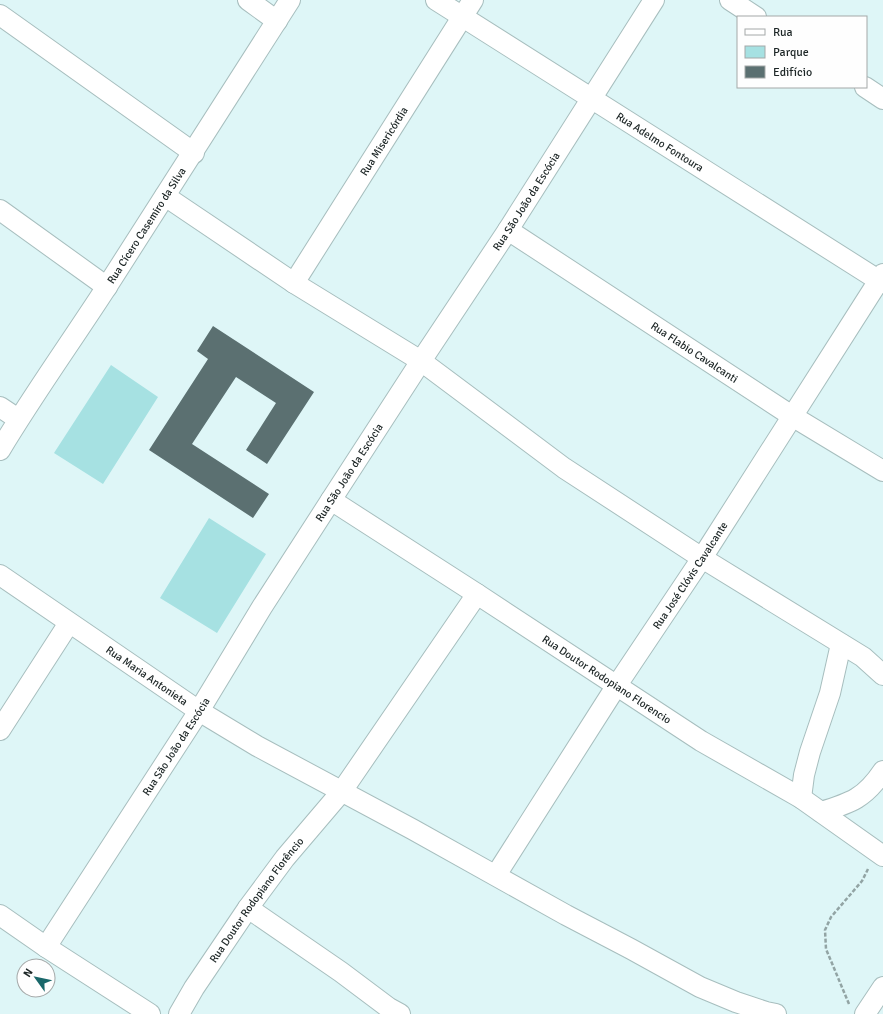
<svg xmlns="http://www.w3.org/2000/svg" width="883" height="1014" font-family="Signika,sans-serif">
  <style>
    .green { fill: #a6e1e2 }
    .building { fill: #5b7071 }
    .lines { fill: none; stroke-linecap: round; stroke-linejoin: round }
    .minor-casing { stroke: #a7bebe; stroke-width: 22 }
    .path { stroke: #92a4a4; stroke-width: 2.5; stroke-dasharray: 4 2; stroke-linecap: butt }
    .minor { stroke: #fff; stroke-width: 20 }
    .labels { text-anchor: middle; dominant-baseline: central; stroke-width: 4; stroke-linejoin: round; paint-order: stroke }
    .street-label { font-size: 11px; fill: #1d2626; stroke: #fefefe }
  </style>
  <rect width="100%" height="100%" fill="#def6f7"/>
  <path class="green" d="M111 365 158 397 103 484 54 453Z
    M209 518 266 554 217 633 160 598Z"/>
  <path class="building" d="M213 326 314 392 267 464 246 450 276 403 236 377 192 444 269 494 253 518 149 450 208 359 197 351Z"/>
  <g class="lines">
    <g class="minor-casing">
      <g id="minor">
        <path d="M248 0 277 21"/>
        <path id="s1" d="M436 0 883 283"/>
        <path d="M730 0 756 17"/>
        <path d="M0 15 194 153"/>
        <path d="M865 87 883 99"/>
        <path d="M165 196 294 283 421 361 564 468 702 558 863 657 883 675"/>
        <path d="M0 210 107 287"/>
        <path id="s2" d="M508 230 792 416 883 471"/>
        <path id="s3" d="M294 283 473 0"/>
        <path d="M0 407 18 419"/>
        <path id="s4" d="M0 450C33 395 71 342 106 288 168 192 229 96 290 0"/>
        <path id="s5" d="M331 500 477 594 701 741 801 798 883 856"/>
        <path id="s6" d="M0 575 199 711 257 746 412 829 566 915 631 949 700 987 736 1002 766 1012 776 1014"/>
        <path d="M0 730 69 623"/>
        <path d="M801 798 804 775 810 752 830 693 841 644"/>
        <path d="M821 812C851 803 865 798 883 771"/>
        <path id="s7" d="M496 875 617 685 702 558 883 274"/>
        <path d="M248 908 341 972 389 1008 400 1014"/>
        <path d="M0 915 46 947 150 1014"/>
        <path id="s8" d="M46 947 199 711 262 607 331 500 421 361 508 230 654 0"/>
        <path id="s9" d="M179 1014 194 988 248 908 285 858 342 791 477 594"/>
        <path d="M865 1014 883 987"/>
      </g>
    </g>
    <path class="path" d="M849 1004 826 949 825 930 831 917 862 881 868 869"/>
    <use href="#minor" class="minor"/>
  </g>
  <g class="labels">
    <g class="street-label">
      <text stroke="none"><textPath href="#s3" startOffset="168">Rua Misericórdia</textPath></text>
      <text stroke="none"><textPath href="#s1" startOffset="265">Rua Adelmo Fontoura</textPath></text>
      <text stroke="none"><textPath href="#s8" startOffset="887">Rua São João da Escócia</textPath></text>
      <text stroke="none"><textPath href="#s4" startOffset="268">Rua Cícero Casemiro da Silva</textPath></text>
      <text stroke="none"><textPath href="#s2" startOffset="223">Rua Flabio Cavalcanti</textPath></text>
      <text stroke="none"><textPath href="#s8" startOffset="563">Rua São João da Escócia</textPath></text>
      <text stroke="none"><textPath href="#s7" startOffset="357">Rua José Clóvis Cavalcante</textPath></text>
      <text stroke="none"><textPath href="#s6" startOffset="178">Rua Maria Antonieta</textPath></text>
      <text stroke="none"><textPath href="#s5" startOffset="329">Rua Doutor Rodopiano Florencio</textPath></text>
      <text stroke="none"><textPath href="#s8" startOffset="239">Rua São João da Escócia</textPath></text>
      <text stroke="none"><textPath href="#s9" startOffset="138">Rua Doutor Rodopiano Florêncio</textPath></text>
    </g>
  </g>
  <rect x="737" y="16" width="130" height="72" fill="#fefefe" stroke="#a4a8a8"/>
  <rect x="745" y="29" width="20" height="6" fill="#ffffff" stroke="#a4a8a8"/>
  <text x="773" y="36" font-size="12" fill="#1d2626">Rua</text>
  <rect x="745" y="46" width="20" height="12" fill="#a6e1e2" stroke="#a4a8a8"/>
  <text x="773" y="56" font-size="12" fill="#1d2626">Parque</text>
  <rect x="745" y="66" width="20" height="12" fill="#5b7071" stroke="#a4a8a8"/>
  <text x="773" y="76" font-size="12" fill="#1d2626">Edifício</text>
  <g transform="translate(36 978) rotate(303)"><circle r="19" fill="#fefefe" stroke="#a4a8a8"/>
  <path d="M0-3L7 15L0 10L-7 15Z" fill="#19676a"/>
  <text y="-6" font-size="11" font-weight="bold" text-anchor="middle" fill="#1d2626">N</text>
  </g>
</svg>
